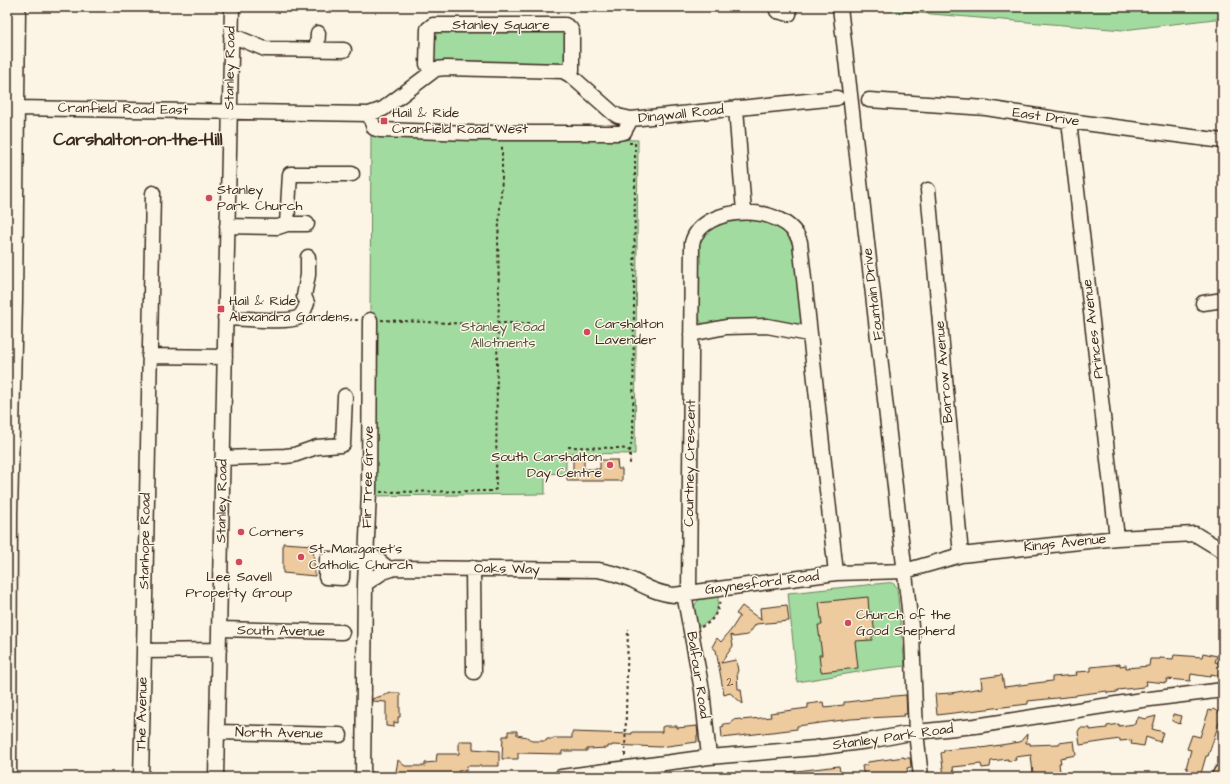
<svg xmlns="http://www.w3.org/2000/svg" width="1230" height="784" font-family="'Architects Daughter',sans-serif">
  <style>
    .green { fill: #a2dba0; stroke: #6e825f }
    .building { fill: #edcb9e; stroke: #3b2a1e }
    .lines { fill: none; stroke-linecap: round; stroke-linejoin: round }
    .minor-casing { stroke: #3b2a1e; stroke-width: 17 }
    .major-casing { stroke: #3b2a1e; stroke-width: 21 }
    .path { stroke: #3b2a1e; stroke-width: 2; stroke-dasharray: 3 3; stroke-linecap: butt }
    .minor { stroke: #fcf5e5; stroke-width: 14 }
    .major { stroke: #fbdf96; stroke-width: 18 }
    .poi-dot { fill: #d1495b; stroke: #fcf5e5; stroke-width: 1.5 }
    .labels { text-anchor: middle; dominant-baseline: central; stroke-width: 3; stroke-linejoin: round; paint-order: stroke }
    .number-label { font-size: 12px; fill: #68523e }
    .street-label { font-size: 14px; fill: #3b2a1e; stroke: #fcf5e5 }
    .poi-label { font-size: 14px; fill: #3b2a1e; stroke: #fcf5e5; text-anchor: start }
    .park-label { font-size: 14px; fill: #55563e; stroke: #fcf5e5 }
    .district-label { font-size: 18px; font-weight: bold; fill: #3b2a1e; stroke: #fcf5e5 }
  </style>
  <rect width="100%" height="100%" fill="#fcf5e5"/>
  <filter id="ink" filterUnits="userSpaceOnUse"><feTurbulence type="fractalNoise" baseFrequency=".025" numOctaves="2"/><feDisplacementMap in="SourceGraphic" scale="8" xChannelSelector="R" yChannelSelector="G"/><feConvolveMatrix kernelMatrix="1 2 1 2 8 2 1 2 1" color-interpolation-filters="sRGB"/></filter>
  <g filter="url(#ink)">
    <path class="green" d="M848 7H1223V18L1123 30Z
      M565 29 566 65 433 62 432 30Z
      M371 136H496L638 140 635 454 566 453V473L545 474V494L369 496Z
      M753 218 782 227 794 241 802 320 798 325 702 324 697 314V243L706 229 728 220Z
      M886 583C891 582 895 583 897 588L905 666 877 669 797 682 788 593Z
      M718 595C719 612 712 623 696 627 692 603 692 598 718 595Z"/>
    <path class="building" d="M573 454H584V469H600V460H617L618 469H622V481H567V472H573Z
      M283 543 313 545 315 576 283 573Z
      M868 597 869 613 872 612 875 635H872V640L855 641 858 668 821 672 819 655H822L818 625H822L819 602Z
      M787 605 789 621 756 624 748 635 734 637 731 635 733 646 721 663 736 660 738 671 737 672 738 689H741L743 704 730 693 724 695 716 650 712 647 717 638 721 642 731 630 740 616 736 614 742 606 761 620 760 608Z
      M1203 653 1217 656 1215 662 1223 664V675H1221V676L1211 674 1210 677 1191 674 1190 681 1167 679 1166 683 1146 681 1147 685 1143 686V687L1118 690V692L1107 693V691L1076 695V696L1028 701V704L937 715 935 694 951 693 982 688 981 678 1002 675 1004 687 1052 681V677L1077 675 1076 672 1091 671V667L1120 664V666L1126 665V668L1149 666 1150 659H1160V658L1173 659 1174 655 1202 657Z
      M391 693H400V717H398V723L394 722V727L386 726V702L372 701V699Z
      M906 695 907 714H904V716L851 719 797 726V729L722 738 721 727 724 726 723 724 732 723V720L740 719 741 720 771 717 770 713 808 708V704L823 702 824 707 844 705V702H847L872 699V698Z
      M1213 709 1222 714 1208 756H1206L1200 777H1186L1188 768H1186L1191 750 1187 749 1192 735 1200 737 1209 710 1212 711Z
      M1173 714 1182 716 1180 724 1172 721Z
      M1156 716 1152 729 1163 732 1160 742 1146 737 1144 746 1131 744 1132 740 1120 741V739L1080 745 1078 732 1080 728H1090V730L1107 728V726L1119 724V726L1135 724 1136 719H1138V717L1145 719Z
      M664 726H677V728L697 726 698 735H697V742L660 747 612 745V746H608V748L587 749V751H562V754L518 753V759H502L503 736H508V731H517V735L527 737 532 741H546L547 739H553V738H572V732L632 734V732H662V727Z
      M1027 734 1026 743H1030V745L1059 744V743L1074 741 1076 755 1060 758 1061 763H1059L1060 772 1033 774 1031 755 1015 757 1016 760 1008 761V759L991 761 990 767 982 768 981 764 953 767 954 775 944 776 941 753 944 752V750L980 747 981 748 1020 742Z
      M459 741H473V749L499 751V766H467L466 771 459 770 458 775H453V776L447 777 436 774V777H395L398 760 405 766H425V763L436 762 437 754H459Z
      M904 757V758H910L911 767 907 768 908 776 864 777 862 766 867 765 868 762Z
      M839 766 841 777H789L788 772Z"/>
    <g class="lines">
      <g class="minor-casing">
        <path id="minor" d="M778 7 777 11 789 14
          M840 7 912 635 916 732 921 777
          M231 35 265 49 344 50
          M317 49 318 33
          M431 72 427 64 428 29 433 25H565L570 28 572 32V70L570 75
          M869 100 986 108 1069 121 1223 141
          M17 108 369 114 383 109 436 69 446 68 563 71 570 75 613 113 618 116 631 119 837 98
          M736 108 744 212
          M369 114 374 128 380 130 472 133H619L624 132 631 119
          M1069 121 1117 538
          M928 190 961 555
          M153 193 144 651 219 650
          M287 224 290 174H352
          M227 226 278 227 287 224H307
          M1203 303 1223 300
          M225 318C239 318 287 323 297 318 303 316 305 308 307 303L304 296 308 275V257
          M691 334 726 327 767 326 809 334
          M149 356 225 357
          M223 458 285 456 294 455 317 447 341 445 343 444 345 396
          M366 551 389 569
          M343 559 342 578 326 577 327 559 366 560
          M473 568 474 672
          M365 584 383 572 395 568 598 570C610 572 621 575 632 580 646 587 659 594 674 595L836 573 905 571 961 555 1117 538 1195 534 1223 551
          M689 593 692 243C702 203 787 202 800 242L836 573
          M684 594 702 690 709 757
          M219 629 342 632
          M217 732 340 735
          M9 777 10 514 15 300 18 7
          M141 777 144 651
          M216 777 232 7
          M363 777 365 584 369 491 370 320
          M561 777 709 757 815 748 868 741 916 732 975 726 1142 700 1223 690"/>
      </g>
      <g class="major-casing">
        <path id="major" d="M1221 777 1223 773"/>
      </g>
      <path class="path" d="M629 143H635V180L633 432 630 451V466
        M313 319 359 320
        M381 320 471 324 497 327
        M497 323H531
        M568 447 619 448 626 449 630 451
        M380 492 492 491 496 489 497 361 499 298 498 239 502 178V144
        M701 627C713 622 718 612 720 600
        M625 756 628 629"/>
      <use href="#minor" class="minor"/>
      <use href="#major" class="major"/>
    </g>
  </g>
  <g class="poi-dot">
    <rect x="380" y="117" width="8" height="8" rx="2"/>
    <circle cx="209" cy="198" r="4"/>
    <rect x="217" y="305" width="8" height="8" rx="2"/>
    <circle cx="587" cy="332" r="4"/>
    <circle cx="610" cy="465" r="4"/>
    <circle cx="241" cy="532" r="4"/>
    <circle cx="301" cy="557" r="4"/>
    <circle cx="239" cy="562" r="4"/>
    <circle cx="848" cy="623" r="4"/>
  </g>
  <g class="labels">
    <g class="number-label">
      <text x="730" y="682">2</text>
    </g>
    <g class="street-label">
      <text x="501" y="25">Stanley Square</text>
      <text transform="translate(230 68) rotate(-89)">Stanley Road</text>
      <text transform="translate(123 109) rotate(1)">Cranfield Road East</text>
      <text transform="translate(681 114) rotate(-6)">Dingwall Road</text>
      <text transform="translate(1046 117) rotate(8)">East Drive</text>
      <text transform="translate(873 294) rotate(-97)">Fountain Drive</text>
      <text transform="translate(1093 329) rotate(-97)">Princes Avenue</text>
      <text transform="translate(944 372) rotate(-95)">Barrow Avenue</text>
      <text transform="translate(690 463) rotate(-89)">Courtney Crescent</text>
      <text transform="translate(368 477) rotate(-89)">Fir Tree Grove</text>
      <text transform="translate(222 501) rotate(-89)">Stanley Road</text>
      <text transform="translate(145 541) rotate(-89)">Stanhope Road</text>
      <text transform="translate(1065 543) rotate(-6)">Kings Avenue</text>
      <text transform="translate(507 569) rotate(1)">Oaks Way</text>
      <text transform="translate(762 583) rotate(-7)">Gaynesford Road</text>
      <text transform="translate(281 631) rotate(1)">South Avenue</text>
      <text transform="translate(698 675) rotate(81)">Balfour Road</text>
      <text transform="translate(142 714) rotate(-89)">The Avenue</text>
      <text transform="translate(279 733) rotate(1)">North Avenue</text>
      <text transform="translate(893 737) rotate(-8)">Stanley Park Road</text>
    </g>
    <g class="poi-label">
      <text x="392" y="113">Hail &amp; Ride<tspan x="392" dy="16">Cranfield Road West</tspan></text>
      <text x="217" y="190">Stanley<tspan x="217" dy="16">Park Church</tspan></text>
      <text x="229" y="301">Hail &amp; Ride<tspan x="229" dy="16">Alexandra Gardens</tspan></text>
      <text x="595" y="324">Carshalton<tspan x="595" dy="16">Lavender</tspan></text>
      <text x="602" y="457" text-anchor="end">South Carshalton<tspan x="602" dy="16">Day Centre</tspan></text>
      <text x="249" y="532">Corners</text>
      <text x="309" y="549">St. Margaret's<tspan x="309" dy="16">Catholic Church</tspan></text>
      <text x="239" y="577" text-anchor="middle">Lee Savell<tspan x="239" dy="16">Property Group</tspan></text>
      <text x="856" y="615">Church of the<tspan x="856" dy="16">Good Shepherd</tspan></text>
    </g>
    <g class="park-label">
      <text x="503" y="327">Stanley Road<tspan x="503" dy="16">Allotments</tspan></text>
    </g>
    <g class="district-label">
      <text x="138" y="139">Carshalton-on-the-Hill</text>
    </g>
  </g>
  <rect width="1230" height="784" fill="none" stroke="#fcf5e5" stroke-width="24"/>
  <rect x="12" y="12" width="1206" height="760" fill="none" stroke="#3b2a1e" stroke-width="1.5" filter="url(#ink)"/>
</svg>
